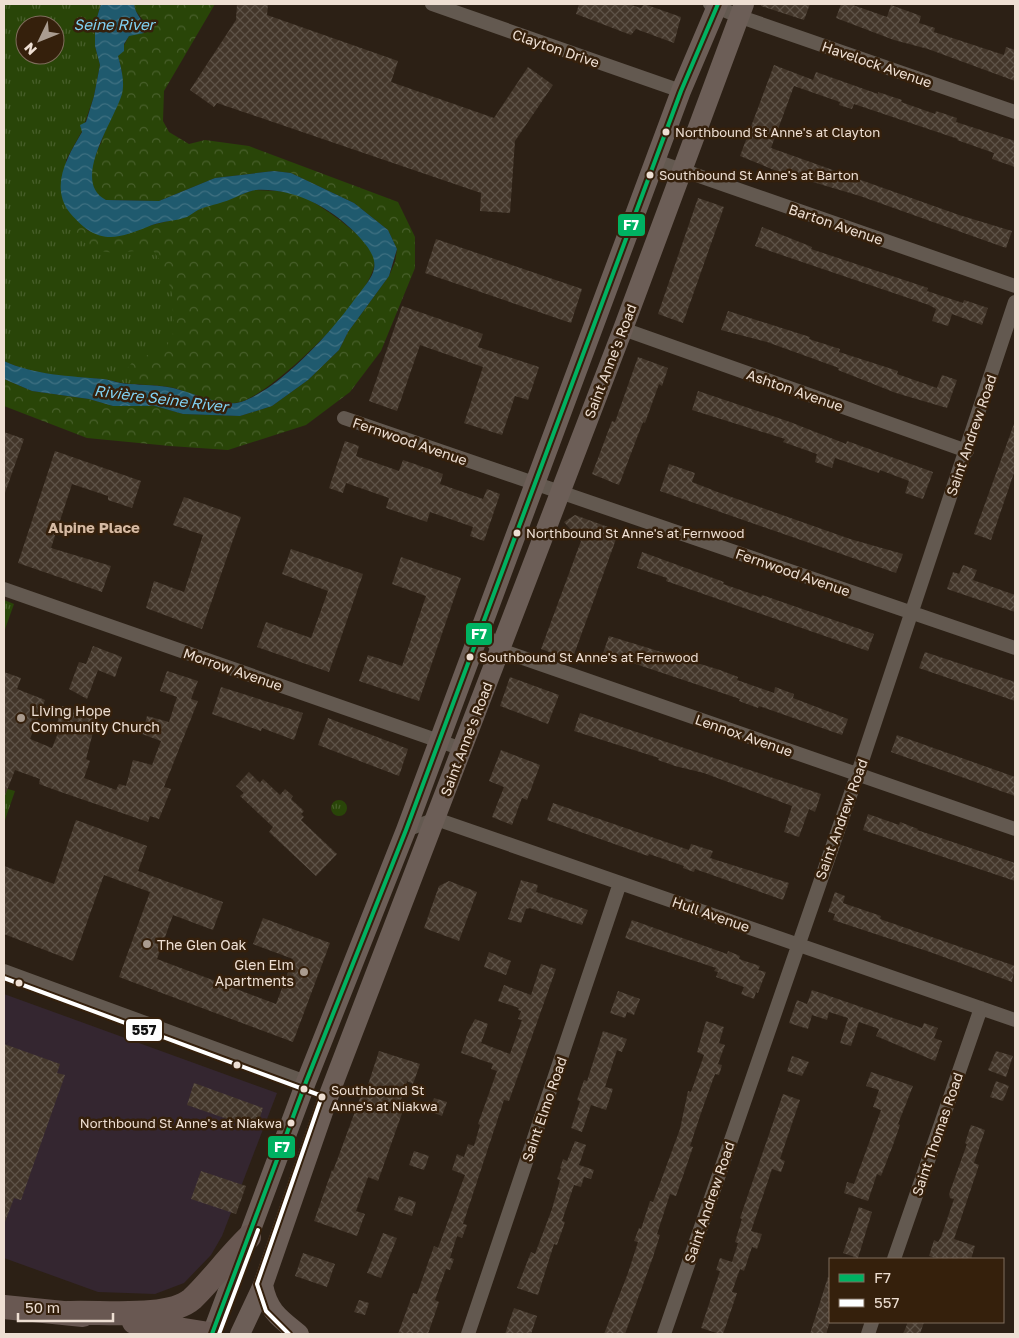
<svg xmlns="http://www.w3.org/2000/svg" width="1019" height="1338" font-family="'Golos Text',sans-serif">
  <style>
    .commercial { fill: #342630 }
    .grass { fill: url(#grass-tufts); fill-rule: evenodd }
    .forest { fill: url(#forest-crowns) }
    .water { fill: url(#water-waves) }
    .building { fill: url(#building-cross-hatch) }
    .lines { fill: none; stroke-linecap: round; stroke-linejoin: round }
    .minor { stroke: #635950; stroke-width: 14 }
    .secondary { stroke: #6c5e57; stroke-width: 20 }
    .trunk { stroke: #695852; stroke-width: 24 }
    .bus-1-casing { stroke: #35200c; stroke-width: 8 }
    .bus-2-casing { stroke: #35200c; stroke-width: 8 }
    .bus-1 { stroke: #00b262; stroke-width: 4 }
    .bus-2 { stroke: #fff; stroke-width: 4 }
    .bus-dot { fill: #eedfd3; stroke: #35200c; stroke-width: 2 }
    .poi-dot { fill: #aa9c90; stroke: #35200c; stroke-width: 2 }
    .labels { text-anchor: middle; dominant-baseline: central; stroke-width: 5; stroke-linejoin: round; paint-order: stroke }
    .bus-label { font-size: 13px; fill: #eedfd3; stroke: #35200c; text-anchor: start }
    .street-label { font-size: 14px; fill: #eedfd3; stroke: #35200c }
    .poi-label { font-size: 14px; fill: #eedfd3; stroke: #35200c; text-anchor: start }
    .water-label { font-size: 15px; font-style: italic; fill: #81d2f4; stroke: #35200c }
    .neighbourhood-label { font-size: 15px; font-weight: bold; fill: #d6baa3; stroke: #35200c }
    .line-badge { stroke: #35200c; stroke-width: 2 }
    .badge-label { font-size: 14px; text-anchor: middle; font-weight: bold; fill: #fff }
    .pale-badge-label { font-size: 14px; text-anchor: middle; font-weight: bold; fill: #111 }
  </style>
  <defs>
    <pattern id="grass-tufts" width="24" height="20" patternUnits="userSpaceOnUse" patternTransform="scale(1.25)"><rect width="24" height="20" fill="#294508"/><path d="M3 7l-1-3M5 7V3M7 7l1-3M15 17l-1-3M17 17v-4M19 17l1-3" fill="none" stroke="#485f2b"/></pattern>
    <pattern id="forest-crowns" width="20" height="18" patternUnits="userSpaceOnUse" patternTransform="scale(1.25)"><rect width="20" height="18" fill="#294508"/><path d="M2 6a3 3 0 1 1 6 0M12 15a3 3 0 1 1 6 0" fill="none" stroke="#485f2b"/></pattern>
    <pattern id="water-waves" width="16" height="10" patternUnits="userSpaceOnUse" patternTransform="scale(1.25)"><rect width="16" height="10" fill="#1f5a6e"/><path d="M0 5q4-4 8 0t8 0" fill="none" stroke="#407182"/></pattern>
    <pattern id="building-cross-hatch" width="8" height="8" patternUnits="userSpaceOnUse" patternTransform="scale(1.25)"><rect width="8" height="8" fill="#43362a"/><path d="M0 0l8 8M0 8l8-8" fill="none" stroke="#5e5348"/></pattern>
  </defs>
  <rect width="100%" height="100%" fill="#2c2015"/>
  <path class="commercial" d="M4 994 277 1093 222 1236 211 1255 184 1283 155 1294 98 1292 4 1258Z"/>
  <path class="grass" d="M4 4H101L95 24V46L100 65 94 96 82 131 66 160 69 211 88 231 330 212 133 384C122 384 113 380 102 379 70 377 34 375 4 361ZM25 25H55V55H25Z
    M4 600 14 604 4 632Z
    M4 788 15 791 4 823Z
    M331 808a8 8 0 1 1 16 0a8 8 0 1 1-16 0Z"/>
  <path class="forest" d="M134 4H215L164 91 163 121 169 132 189 144 205 140 249 146 398 202 415 237V268L381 351 350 392 306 425 228 450 170 446 87 438 4 406V379L32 391 89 399 113 406H155L183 414 240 416 272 406 308 380 339 350 348 332 389 276 395 262 397 249 388 230 354 203 291 173 274 171 215 178 159 201 106 200C83 189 91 162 101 143L122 72 118 56 129 36 143 20 135 10Z
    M254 190C269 191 284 190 299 195 316 201 374 241 375 260 376 294 274 393 240 402 223 407 191 393 174 388 161 385 147 385 133 384L126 370 135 359 165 350 174 331 172 294 164 266 152 249C120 252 95 261 73 230L75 217 88 231 99 235 122 237 152 225 188 216 199 209Z"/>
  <path class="water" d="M101 4H134C136 17 143 16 144 33L129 36 124 44V51L118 56C121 67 125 82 122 94 114 121 70 182 106 200L159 201 215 178 274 171 291 173 354 203 388 230 397 249 389 276 348 332 339 350 308 380 272 406 240 416 183 414 155 406H113L89 399 32 391 4 379V361C34 375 70 376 103 379 112 380 120 384 129 384 143 385 159 385 173 388 191 392 224 408 241 402 281 388 328 335 352 303 372 276 386 267 361 239 334 209 296 188 256 190 246 191 234 199 223 202 215 205 206 206 198 210 194 212 191 215 187 217 176 221 163 221 152 225 117 239 99 247 70 213 49 186 68 156 82 132L80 125 86 122 94 96 100 65 95 46V24Z"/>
  <path class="building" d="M237 4H268L267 15 398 61 391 82 494 118 528 67 553 85 515 141 510 213 480 211 481 193 217 103 214 107 190 90 236 20Z
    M579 4H628L641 8 644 4 681 17 674 43 636 29 631 35 576 14Z
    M761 4H810L804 20 761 6Z
    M841 4H850L887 17 891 5 921 16 919 23 935 28 934 32 1004 55 1006 47 1015 50V81L928 49 894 40 836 18Z
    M774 65 813 80 816 72 878 94V92L902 100 901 102 935 114 936 111 957 118 956 122 1015 141V167L992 159 994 153 957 140 958 139 854 104 852 109 839 105 840 102 794 86 771 148 959 215 1012 231 1006 248 860 196 779 172 740 156Z
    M698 198 724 207 683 323 658 314Z
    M762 227 812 247 811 249 928 288 927 291 963 303 964 300 988 308 982 325 952 314 948 326 932 321 936 309 929 305 755 246Z
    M436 239 582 289 571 323 425 273Z
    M402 306 483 334 478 347 539 367 528 400 515 396 502 435 464 423 483 367 420 345 397 411 369 401Z
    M728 311 810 337 809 339 840 349 839 352 898 371 897 374 937 388 942 375 957 380 947 408 896 393 838 370 839 368 767 342 721 330Z
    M638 357 668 368 662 386 659 384 645 423 643 422 619 485 592 474 612 421 615 422Z
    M698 391 790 422 846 444 847 441 933 472 923 499 905 493 909 481 880 470 879 473 835 458 832 468 815 462 817 454 783 442 785 439 692 410Z
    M1014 424 1015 470 991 540 974 534Z
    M4 432 24 439 5 493H4Z
    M345 441 359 446 356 456 399 471 403 460 429 469 443 474 440 484 483 499 487 489 500 494 484 541 470 536 473 527 430 512 427 522 386 508 389 498 346 483 343 493 329 488Z
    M55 451 141 481 132 508 108 500V496L72 484 51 548 111 566 102 592 18 563Z
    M669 464 695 473 692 482 720 493 850 539 903 554 896 573 660 491Z
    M184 497 241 517 202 629 146 608 154 581 184 592 203 535 173 525Z
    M575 515 619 531 572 660 541 649 581 541 564 522Z
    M291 549 363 574 329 672 257 647 266 622 311 638 328 591 282 574Z
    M642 552 724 582 723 584 761 597 762 595 874 634 868 651 666 581 667 578 637 568Z
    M401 557 461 578 419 701 359 681 368 655 402 666 426 596 392 584Z
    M963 565 977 570 973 580 1015 595V612L947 589 953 572 959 574Z
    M609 636 720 670 738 677 737 680 774 693 775 687 794 694 793 698 848 719 842 735 759 706 758 708 739 701 740 699 603 653Z
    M93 646 122 657 115 677 98 670 87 699 69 689 79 662 86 664Z
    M925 652 1015 682V701L919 668Z
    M167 671 198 681 191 699 198 701 164 787 171 789 159 819 150 816 148 822 58 791 39 784 40 779 15 770 4 798V672L21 678 17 689 45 700 30 739 52 748 60 728 56 727 62 706 97 717 86 759 90 761 84 778 116 790 119 784 126 786 133 760 152 765 161 741 142 734 147 716 169 722 177 697 160 691Z
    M510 677 559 695 548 724 500 706Z
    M221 687 303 713 294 740 262 728 261 731 212 714Z
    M580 713 821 794 815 812 809 809 799 837 784 832 792 806 704 773 675 766 658 760 659 758 574 731Z
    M328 718 408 749 399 776 318 745Z
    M897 735 1015 777V796L891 752Z
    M501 750 540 765 527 800 522 798 512 825 492 817 504 787 489 781Z
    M249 772 260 783 263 779 280 795 285 789 293 796 291 799 304 811 301 814 304 817 301 820 337 854 316 876 269 832 273 827 240 796 244 793 236 786Z
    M553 803 689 850 691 844 713 851 710 858 789 883 783 900 695 869 694 872 683 868 684 866 649 854 648 856 547 820Z
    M868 814 899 825 900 822 918 829 917 830 1015 863V881L863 830Z
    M76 820 147 846 138 871 223 902 213 930 173 915 157 959 276 1004 293 959 253 944 263 918 330 943 293 1042 119 977 150 892 104 875 73 961 4 934V866L54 884Z
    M521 880 538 885 536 892 588 910 582 925 530 908 526 909 521 923 508 919Z
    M449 881 477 892 459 941 424 928 439 886Z
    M835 892 845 896 843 903 881 916 880 919 1015 966 1012 982 930 952 833 920 835 914 828 912Z
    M632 920 727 954 728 951 740 956 739 959 760 966 758 970 766 972 758 993 756 992 754 999 741 994 744 987 716 977 718 972 714 971 716 968 625 938Z
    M489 952 511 961 506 975 484 967Z
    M541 964 556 969 509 1101 504 1100 463 1224 467 1225 462 1238 457 1236 450 1258 454 1259 450 1270 446 1269 435 1300 439 1302 428 1334H398L413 1293 417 1294 434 1246 438 1248 465 1175 452 1170 457 1154 464 1157 468 1144 474 1146 480 1125 478 1124 497 1071 491 1069 493 1064 461 1053 467 1034 475 1019 488 1024 481 1043 510 1054 522 1020 518 1019 521 1011 518 1010 519 1008 498 1001 504 985 531 995Z
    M812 990 922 1028 924 1023 938 1028 934 1038 942 1041 935 1061 876 1036 879 1029 859 1022 851 1046 840 1043 848 1018 829 1012 827 1020 812 1015 808 1029 789 1023 797 1000 807 1004Z
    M618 991 640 999 634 1015 627 1012 625 1018 610 1013Z
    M706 1021 724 1027 719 1043 725 1045 718 1064 722 1065 719 1075 715 1074 702 1110 690 1146 693 1147 676 1196 670 1194 657 1234 660 1235 653 1257 625 1334H604L628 1273 638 1242 634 1241 639 1228 641 1229 650 1201 653 1202 666 1167 680 1129 688 1091 691 1092 704 1055 697 1052Z
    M603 1031 627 1039 622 1052 617 1050 605 1087 613 1089 606 1110 591 1105 582 1132 571 1128 580 1101 577 1100 584 1080 587 1081Z
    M4 1044 60 1064 57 1073 65 1075 21 1200 14 1198 5 1222Z
    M379 1051 420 1064 413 1084 407 1081 400 1103 405 1105 378 1181 368 1177 356 1211 365 1214 357 1236 314 1221 332 1170 333 1171 363 1090 366 1091Z
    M996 1051 1013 1056 1006 1077 988 1070Z
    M792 1056 809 1062 802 1076 787 1071Z
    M871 1072 913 1086 898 1124 900 1125 893 1145 881 1176 877 1174 868 1201 844 1193 847 1182 854 1184 881 1110 873 1107 879 1090 866 1086Z
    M996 1081 1009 1086 1003 1101 990 1097Z
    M194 1083 263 1108 256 1129 187 1105Z
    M783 1094 800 1100 780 1159 785 1161 781 1172 772 1169 751 1231 762 1234 757 1249 752 1247 744 1271 740 1269 732 1292 737 1293 723 1334H720L701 1328 720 1271 716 1270 720 1258 732 1262 738 1243 735 1242 742 1219 740 1218Z
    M434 1098 447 1102 442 1116 429 1111Z
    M971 1125 985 1130 974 1163 979 1165 954 1239 975 1246 971 1259H938L929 1256 934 1240 938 1242 941 1237 954 1199 950 1198 949 1194 967 1144 965 1143Z
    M575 1141 586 1145 579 1165 594 1170 591 1179 584 1177 581 1187 574 1185 562 1221 565 1222 557 1245 554 1244 538 1295 517 1288 531 1252 535 1254 552 1209 560 1180 557 1179 561 1169 564 1170 560 1168 563 1159 567 1161Z
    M414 1151 429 1156 424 1170 409 1165Z
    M201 1171 246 1186 236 1214 191 1199Z
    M399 1196 416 1202 412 1216 394 1210Z
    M859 1207 872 1212 858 1258 843 1253Z
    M383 1233 397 1238 381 1278 367 1273Z
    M303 1253 335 1264 327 1287 295 1276Z
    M828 1277 830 1278V1322L826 1334H810Z
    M359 1300 369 1303 365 1315 354 1312Z
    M514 1308 537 1316 531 1334H505Z
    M908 1322H924L920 1334H903Z"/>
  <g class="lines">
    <path class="minor" d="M432 4 681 91
      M710 4 738 16 1015 112
      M656 161 1015 286
      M623 329 967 451
      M344 418 1015 648
      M4 589 462 749
      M480 628 500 650 1015 829
      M406 830 436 819 1015 1020
      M4 971 306 1082
      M894 1259 981 1008
      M468 1334 620 883
      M664 1334 862 761 1015 302
      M868 1334 872 1322"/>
    <path class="secondary" d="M263 1285C268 1311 279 1318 299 1334
      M212 1334 306 1082 406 830 681 91 718 4
      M240 1334 263 1285 330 1092 623 329 744 4"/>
    <path class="trunk" d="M4 1307 83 1315
      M68 1313C100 1311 168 1320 192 1299 212 1280 229 1256 249 1237
      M134 1322 209 1334"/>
    <g class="bus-1-casing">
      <path id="bus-1" d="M212 1334 306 1082 406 830 681 91 718 4"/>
    </g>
    <g class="bus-2-casing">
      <path id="bus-2" d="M4 978 322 1096 257 1284 266 1311 289 1334
        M219 1334 258 1230"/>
    </g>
    <use href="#bus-1" class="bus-1"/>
    <use href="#bus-2" class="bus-2"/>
  </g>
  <g class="bus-dot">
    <circle cx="666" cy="132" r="4.5"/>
    <circle cx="650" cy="175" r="4.5"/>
    <circle cx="517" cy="533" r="4.5"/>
    <circle cx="470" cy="657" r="4.5"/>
    <circle cx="19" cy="983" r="4.5"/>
    <circle cx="237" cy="1065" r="4.5"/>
    <circle cx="304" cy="1089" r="4.5"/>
    <circle cx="322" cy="1097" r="4.5"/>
    <circle cx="291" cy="1123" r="4.5"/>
  </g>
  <g class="poi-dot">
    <circle cx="21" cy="718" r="5"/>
    <circle cx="147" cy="944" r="5"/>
    <circle cx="304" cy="972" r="5"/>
  </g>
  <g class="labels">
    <g class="bus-label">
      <text x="675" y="132">Northbound St Anne's at Clayton</text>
      <text x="659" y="175">Southbound St Anne's at Barton</text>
      <text x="526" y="533">Northbound St Anne's at Fernwood</text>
      <text x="479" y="657">Southbound St Anne's at Fernwood</text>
      <text x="331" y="1090">Southbound St<tspan x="331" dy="16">Anne's at Niakwa</tspan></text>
      <text x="282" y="1123" text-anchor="end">Northbound St Anne's at Niakwa</text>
    </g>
    <g class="street-label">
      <text transform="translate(556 48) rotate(19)">Clayton Drive</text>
      <text transform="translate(877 64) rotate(19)">Havelock Avenue</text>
      <text transform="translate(836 224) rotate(19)">Barton Avenue</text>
      <text transform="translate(610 361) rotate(-69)">Saint Anne's Road</text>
      <text transform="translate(795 390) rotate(19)">Ashton Avenue</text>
      <text transform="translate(971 435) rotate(-71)">Saint Andrew Road</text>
      <text transform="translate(410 441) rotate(19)">Fernwood Avenue</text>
      <text transform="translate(793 572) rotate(19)">Fernwood Avenue</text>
      <text transform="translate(233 669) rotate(19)">Morrow Avenue</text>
      <text transform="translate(744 735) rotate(19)">Lennox Avenue</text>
      <text transform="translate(466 739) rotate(-69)">Saint Anne's Road</text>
      <text transform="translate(841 819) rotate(-70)">Saint Andrew Road</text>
      <text transform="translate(711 914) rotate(19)">Hull Avenue</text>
      <text transform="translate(544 1109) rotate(-71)">Saint Elmo Road</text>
      <text transform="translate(937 1134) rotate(-71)">Saint Thomas Road</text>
      <text transform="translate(709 1202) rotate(-71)">Saint Andrew Road</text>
    </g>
    <g class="poi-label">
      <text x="31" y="710">Living Hope<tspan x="31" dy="16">Community Church</tspan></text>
      <text x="157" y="944">The Glen Oak</text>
      <text x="294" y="964" text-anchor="end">Glen Elm<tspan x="294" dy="16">Apartments</tspan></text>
    </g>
    <g class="water-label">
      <text x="114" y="24">Seine River</text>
      <text transform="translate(161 398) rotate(7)">Rivière Seine River</text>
    </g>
    <g class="neighbourhood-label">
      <text x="94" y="527">Alpine Place</text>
    </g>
  </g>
  <g class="line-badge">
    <rect x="617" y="213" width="29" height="24" rx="5" fill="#00b262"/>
    <rect x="465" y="622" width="28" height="24" rx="5" fill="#00b262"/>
    <rect x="125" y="1018" width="38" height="24" rx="5" fill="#fff"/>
    <rect x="267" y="1135" width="29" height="24" rx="5" fill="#00b262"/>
  </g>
  <g class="badge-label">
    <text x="631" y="230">F7</text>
    <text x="479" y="639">F7</text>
    <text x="282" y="1152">F7</text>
  </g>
  <g class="pale-badge-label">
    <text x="144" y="1035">557</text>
  </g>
  <rect width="1019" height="1338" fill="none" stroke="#eedfd3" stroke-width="10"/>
  <rect x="829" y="1258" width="175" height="65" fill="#35200c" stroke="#7f6c5c"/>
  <rect x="839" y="1274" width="25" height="8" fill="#00b262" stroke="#7f6c5c"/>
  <text x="874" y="1283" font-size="15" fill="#eedfd3">F7</text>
  <rect x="839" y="1299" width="25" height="8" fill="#ffffff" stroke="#7f6c5c"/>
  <text x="874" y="1308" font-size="15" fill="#eedfd3">557</text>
  <g transform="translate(40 40) rotate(227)"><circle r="24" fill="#35200c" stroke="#7f6c5c"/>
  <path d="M0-4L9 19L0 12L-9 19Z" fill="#aa9c90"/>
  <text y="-8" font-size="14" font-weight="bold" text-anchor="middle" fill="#eedfd3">N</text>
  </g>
  <path d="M18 1313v8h95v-8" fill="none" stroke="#eedfd3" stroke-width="2.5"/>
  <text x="25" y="1313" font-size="15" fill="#eedfd3" stroke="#35200c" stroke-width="4" paint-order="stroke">50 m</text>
</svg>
